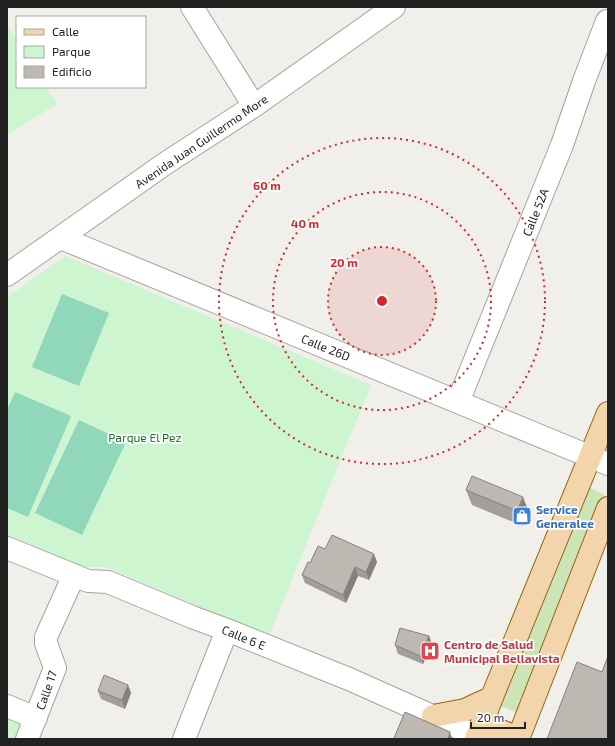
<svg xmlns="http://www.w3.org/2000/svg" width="615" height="746" font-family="'Exo 2',sans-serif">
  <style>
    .grass { fill: #cde5b6 }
    .park { fill: #cdf5d0 }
    .pitch { fill: #90d7bc }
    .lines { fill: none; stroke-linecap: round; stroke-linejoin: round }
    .minor-casing { stroke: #a3a3a3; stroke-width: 24 }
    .major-casing { stroke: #91660f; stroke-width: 24 }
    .minor { stroke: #fff; stroke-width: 22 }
    .major { stroke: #f3d5ac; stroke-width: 22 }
    .wall { fill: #a39e9a }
    .shaded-wall { fill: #85817d }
    .building { fill: #beb8b3; stroke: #85817d }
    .ring { fill: none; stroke: #d62828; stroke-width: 2; stroke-dasharray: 2 4 }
    .labels { text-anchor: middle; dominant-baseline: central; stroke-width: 3.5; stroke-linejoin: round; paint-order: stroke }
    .street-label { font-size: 12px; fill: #222; stroke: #fff }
    .park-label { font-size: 12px; fill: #187820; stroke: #fff }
    .shop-label { font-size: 12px; font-weight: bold; fill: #366cbe; stroke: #fff; text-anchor: start }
    .health-label { font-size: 12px; font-weight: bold; fill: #be3a42; stroke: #fff; text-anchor: start }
    .centre { fill: #d62828; stroke: #fff; stroke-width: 2 }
    .ring-label { font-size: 12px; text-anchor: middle; font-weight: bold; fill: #d62828; stroke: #fff; stroke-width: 3.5; stroke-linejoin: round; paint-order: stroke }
  </style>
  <rect width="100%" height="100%" fill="#f1efea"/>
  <path class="grass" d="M588 487 605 495 518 713 495 704Z"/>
  <path class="park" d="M7 25 17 40V87H46L57 104 7 135Z
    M65 256 371 385 269 636 106 567H81L7 534V297Z
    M7 709 27 718 18 739H7Z"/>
  <path class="pitch" d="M62 294 109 313 79 386 32 367Z
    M15 392 71 416 28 517 7 508V410Z
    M79 420 126 442 82 535 35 513Z"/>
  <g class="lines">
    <g class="minor-casing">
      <path id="minor" d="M192 7 254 106
        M61 238 608 464
        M7 275 166 163 254 106 394 7
        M458 402 562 145 584 81 607 21
        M7 548 88 581 108 582 192 617 227 630 349 679 477 736
        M7 706 36 718
        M27 739 55 668 46 643V637L74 575
        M184 739 227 630"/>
    </g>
    <g class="major-casing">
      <path id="major" d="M433 716 465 710 491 698
        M482 723 518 738
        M476 739 492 697 608 413
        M518 739 608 508"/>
    </g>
    <use href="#minor" class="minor"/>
    <use href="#major" class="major"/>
  </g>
  <path class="wall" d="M466 490 529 512 523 526 472 505Z
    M325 549 377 562 369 580 358 576 346 603 305 583 302 575 310 563Z
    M429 636 432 644 423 664 398 654 395 645Z
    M128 685 131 693 125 709 101 699 98 691Z"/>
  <path class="shaded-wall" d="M523 497 529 512 523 526 517 511Z
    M374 554 377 562 369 580 366 572Z
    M355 567 358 576 346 603 343 595Z
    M429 636 432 644 423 664 420 656Z
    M128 685 131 693 125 709 122 700Z
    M450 732 452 739H448Z"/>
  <path class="building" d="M472 476 523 497 517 511 466 490Z
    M332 535 374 554 366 572 355 567 343 595 302 575 308 562 310 563 318 546 325 549Z
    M400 628 429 636 420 656 395 645Z
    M608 656V739H547L577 662 602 672Z
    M104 675 128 685 122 700 98 691Z
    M405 712 450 732 448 739H396L394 738Z"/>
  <circle cx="382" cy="301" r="54" fill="#d62828" fill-opacity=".12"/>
  <g class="ring">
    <circle cx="382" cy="301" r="54"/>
    <circle cx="382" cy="301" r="109"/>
    <circle cx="382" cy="301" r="163"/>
  </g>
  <defs>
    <g id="shop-square" transform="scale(1)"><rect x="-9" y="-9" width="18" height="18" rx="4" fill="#3f7fe0" stroke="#fff"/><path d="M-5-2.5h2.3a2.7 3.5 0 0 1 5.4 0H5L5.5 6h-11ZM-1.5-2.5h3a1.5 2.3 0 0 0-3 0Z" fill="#fff"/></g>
    <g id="hospital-square" transform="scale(1)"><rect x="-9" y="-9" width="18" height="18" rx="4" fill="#e0444e" stroke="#fff"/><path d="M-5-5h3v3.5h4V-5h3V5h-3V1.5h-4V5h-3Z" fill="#fff"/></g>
  </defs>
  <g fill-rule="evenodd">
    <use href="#shop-square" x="522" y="516"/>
    <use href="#hospital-square" x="430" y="651"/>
  </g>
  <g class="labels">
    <g class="street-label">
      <text transform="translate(201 141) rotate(-34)">Avenida Juan Guillermo More</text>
      <text transform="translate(535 212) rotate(-68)">Calle 52A</text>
      <text transform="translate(326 347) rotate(22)">Calle 26D</text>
      <text transform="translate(244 637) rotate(22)">Calle 6 E</text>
      <text transform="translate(46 690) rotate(-71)">Calle 17</text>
    </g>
    <g class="park-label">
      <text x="145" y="437">Parque El Pez</text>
    </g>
    <g class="shop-label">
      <text x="536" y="509">Service<tspan x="536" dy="14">Generalee</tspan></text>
    </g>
    <g class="health-label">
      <text x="444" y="644">Centro de Salud<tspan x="444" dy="14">Municipal Bellavista</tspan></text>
    </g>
  </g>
  <circle cx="382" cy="301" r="6" class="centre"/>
  <g class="ring-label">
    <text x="267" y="190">60 m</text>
    <text x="305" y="228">40 m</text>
    <text x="344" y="267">20 m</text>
  </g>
  <rect width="615" height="746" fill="none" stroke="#222222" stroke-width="16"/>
  <rect x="16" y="16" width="130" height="72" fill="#ffffff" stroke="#a7a7a7"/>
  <rect x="24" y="29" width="20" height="6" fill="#f3d5ac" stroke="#a7a7a7"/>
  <text x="52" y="36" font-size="12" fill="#222222">Calle</text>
  <rect x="24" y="46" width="20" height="12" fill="#cdf5d0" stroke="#a7a7a7"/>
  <text x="52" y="56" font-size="12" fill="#222222">Parque</text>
  <rect x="24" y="66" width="20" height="12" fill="#beb8b3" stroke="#a7a7a7"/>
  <text x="52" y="76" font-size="12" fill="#222222">Edificio</text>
  <path d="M471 722v6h54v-6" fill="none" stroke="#222222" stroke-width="2"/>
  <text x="477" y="722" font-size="12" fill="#222222" stroke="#ffffff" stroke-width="3" paint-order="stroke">20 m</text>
</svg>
